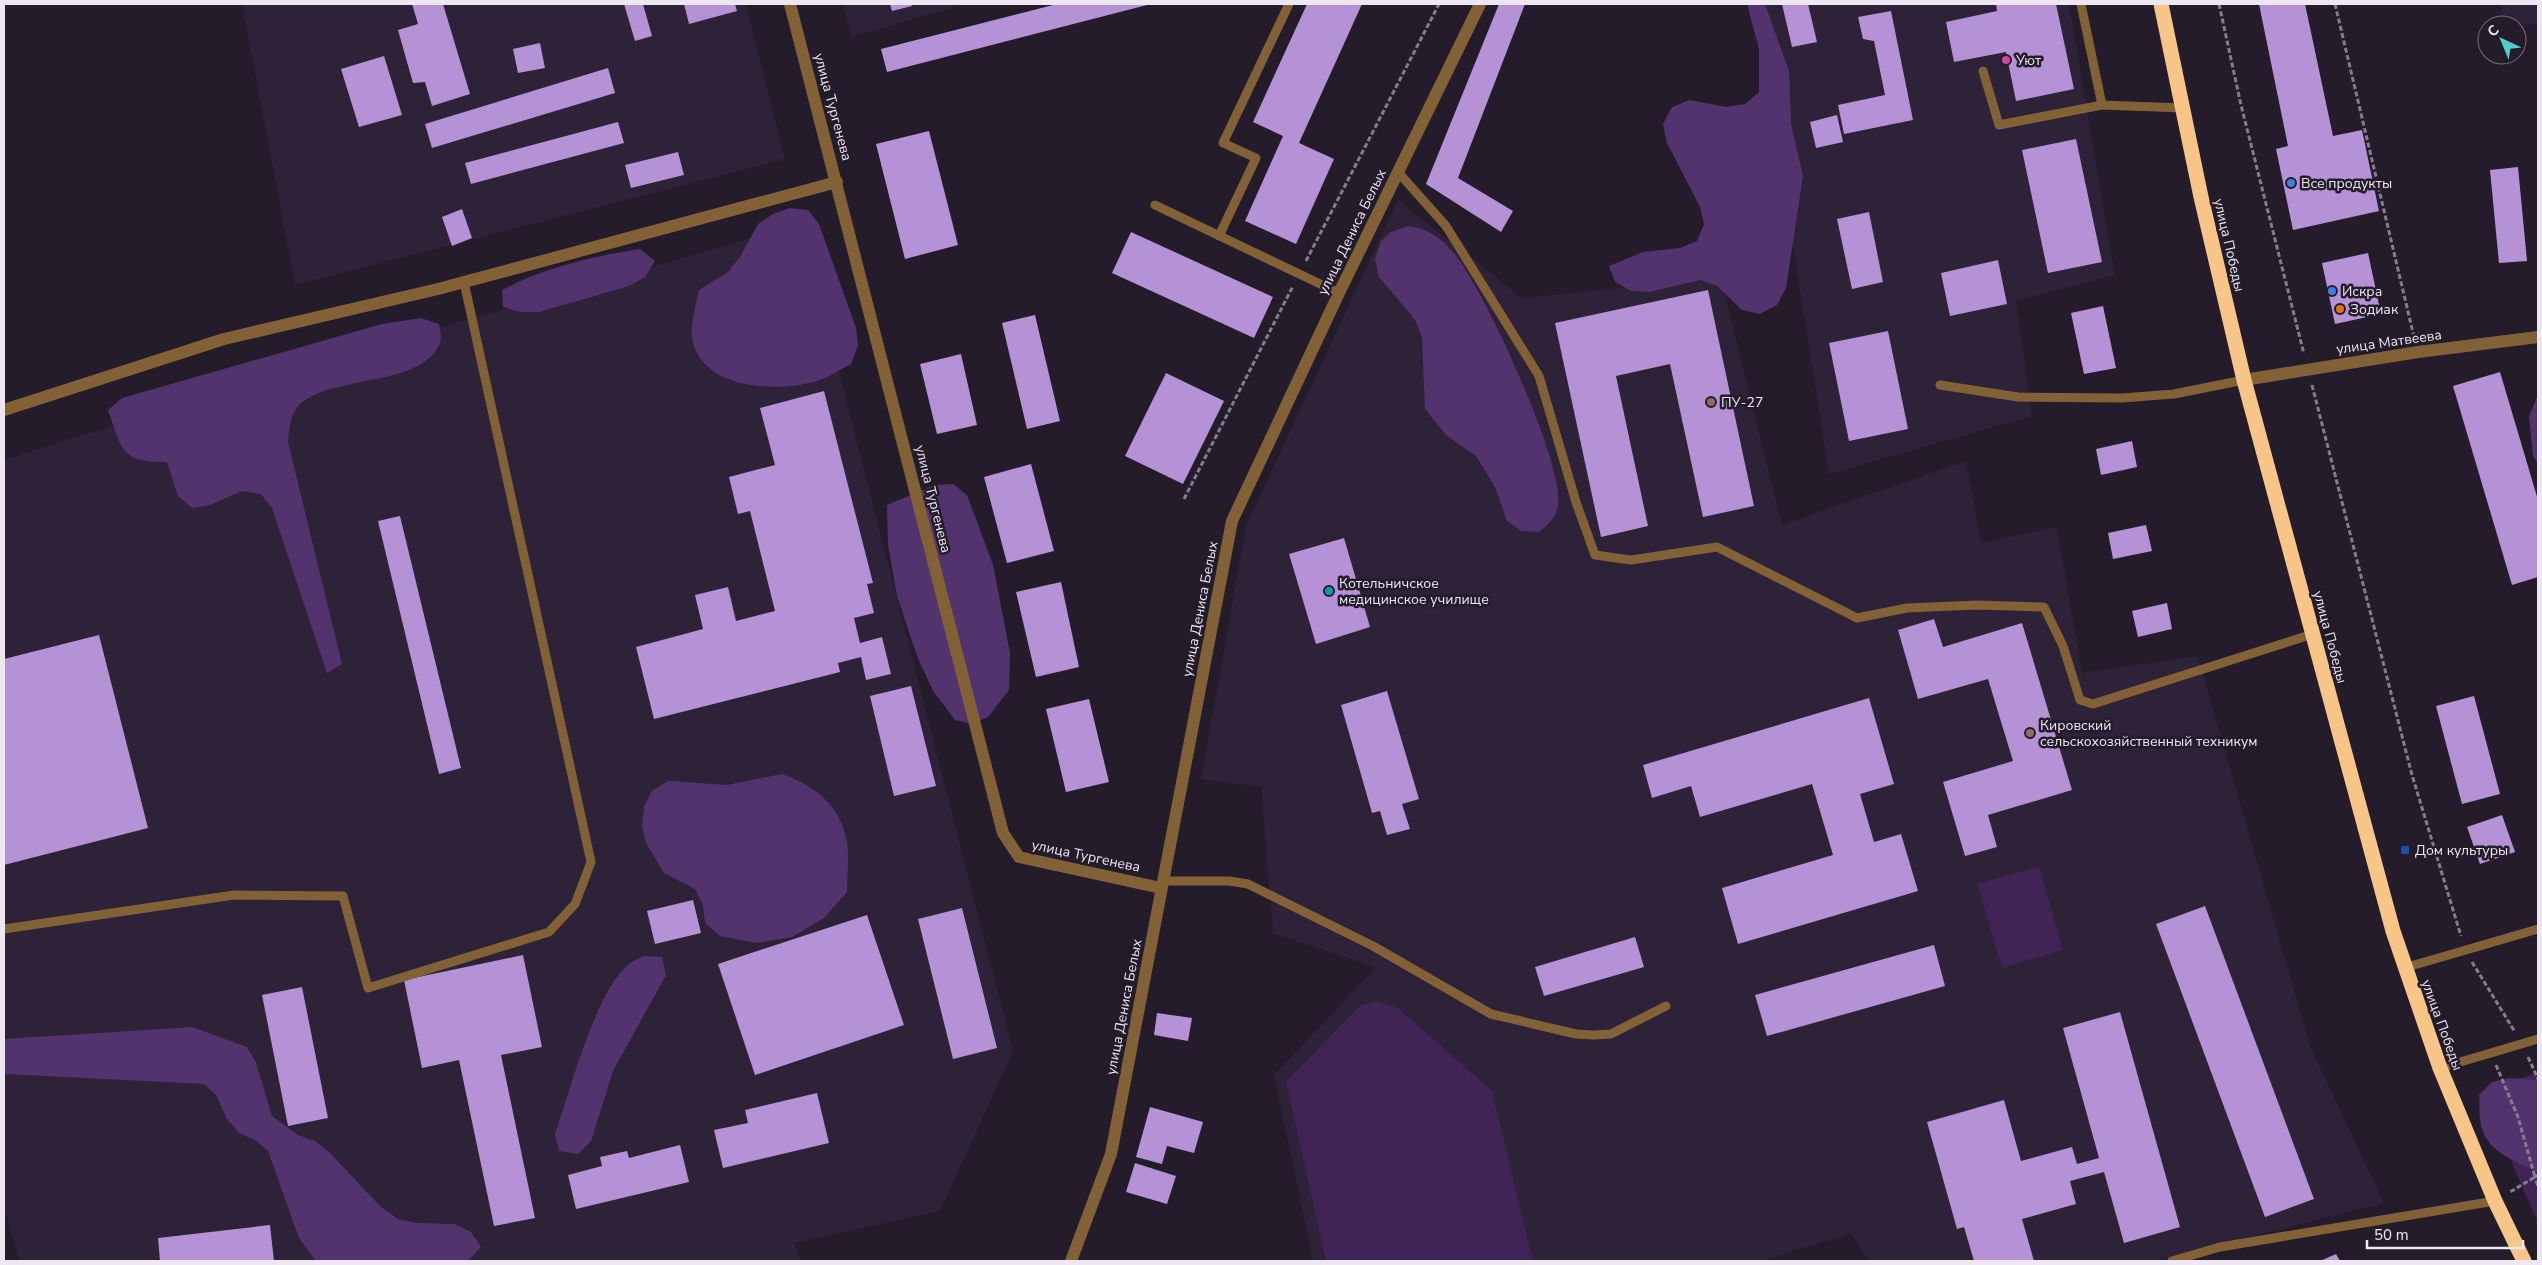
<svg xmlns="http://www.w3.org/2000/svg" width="2542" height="1265" font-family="'Nunito Sans',sans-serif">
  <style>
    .built { fill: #2d2237 }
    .green { fill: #3f2455 }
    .forest { fill: #53336d }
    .building { fill: #b592d5 }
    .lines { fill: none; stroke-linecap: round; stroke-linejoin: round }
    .path { stroke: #847d8a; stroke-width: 3; stroke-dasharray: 5 2.5; stroke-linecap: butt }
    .lane { stroke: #826136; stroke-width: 9 }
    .street { stroke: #826136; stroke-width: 12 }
    .highway { stroke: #f6c587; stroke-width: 15 }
    .hotel-dot { fill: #d1479c; stroke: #241c2b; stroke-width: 2 }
    .shop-dot { fill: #3f7fe0; stroke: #241c2b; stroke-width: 2 }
    .food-dot { fill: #e8710a; stroke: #241c2b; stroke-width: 2 }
    .education-dot { fill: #8d6e63; stroke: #241c2b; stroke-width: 2 }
    .culture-dot { fill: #0f9aa8; stroke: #241c2b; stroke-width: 2 }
    .transit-dot { fill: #1a4fb4; stroke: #241c2b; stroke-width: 2 }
    .labels { text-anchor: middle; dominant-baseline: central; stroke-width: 5; stroke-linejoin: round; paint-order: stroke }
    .poi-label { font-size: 14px; fill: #ece7f1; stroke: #241c2b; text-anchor: start }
    .street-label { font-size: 14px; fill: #ece7f1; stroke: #241c2b }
  </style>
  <rect width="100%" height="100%" fill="#241c2b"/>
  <path class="built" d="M242 4H746L785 159 295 285Z
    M843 4H965L851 37Z
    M1755 4H2069L2115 275 2016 301 2032 416 1829 474Z
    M2500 4H2538V24L2505 25Z
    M1398 200 1522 298 1721 278 1782 525 1966 461 1981 543 2057 527 2082 673 2198 656 2310 1046 2384 1203 2155 1261H1869L1851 1233 1762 1261H1313L1274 1075 1376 967 1273 933 1261 787 1201 779 1246 526Z
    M801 224 1013 1051 940 1211 794 1243 801 1261H19L4 1208V460L243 384Z"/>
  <path class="green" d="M2039 866 2063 950 2002 968 1977 884Z
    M1376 1001 1398 1008 1492 1091 1533 1261H1326L1286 1081 1360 1006Z
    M2538 1073V1222L2513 1166 2498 1085Z"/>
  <path class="forest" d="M1747 4H1765L1789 71 1791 124 1803 176 1786 288 1777 305 1760 314 1742 310 1717 286 1700 280 1649 292 1631 291 1615 282 1609 266 1643 252 1680 248 1697 241 1704 224 1700 207 1667 143 1663 124 1672 107 1690 100 1726 107 1745 104 1759 92V49Z
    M790 208 808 210 819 224 856 328 858 346 851 364C841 369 831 376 820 380 782 393 706 391 693 343 689 326 696 306 699 290L728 272 740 257 758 224 773 214Z
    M1408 226C1427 228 1440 237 1453 252 1482 285 1565 464 1558 505 1556 518 1549 524 1539 532L1521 531 1507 521 1495 487 1476 456 1447 436 1425 409 1422 337 1415 320 1379 277 1375 259 1381 241 1391 232Z
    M640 249 655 261 645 277 629 286 539 312H521L503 307 502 290C543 268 594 256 640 249Z
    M421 318 439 324C440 330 442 338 440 343 422 388 332 374 299 405 290 414 289 430 288 442L342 664 327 673 272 508 261 494 242 491 210 505 192 508 178 496 167 462C121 463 122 450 108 410L122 398 382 324Z
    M2538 395V464L2533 456 2529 416Z
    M953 484 967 495 993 565 1010 653 1009 690 988 717 972 724 955 720 933 691 917 656 897 596 888 545 887 505 935 485Z
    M782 774C812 784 839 804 846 837 850 854 847 874 847 892L824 918 792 937 756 943 720 936 705 923 703 905 695 889 664 873 646 843 642 826 644 807 652 791 668 781 727 785Z
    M644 956 662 957 666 975 613 1071 591 1141 578 1154 559 1151 555 1134C570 1091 596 989 630 963 634 960 640 958 644 956Z
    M192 1027 247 1047 256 1063 272 1116 298 1135 315 1141 329 1152 381 1207 398 1219 416 1223 455 1224 471 1232 481 1247 469 1260 464 1261H316L299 1238 268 1151 255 1140 239 1133 227 1119 216 1095 204 1084 4 1074V1039Z
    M2509 1078 2538 1080V1172C2513 1160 2483 1151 2480 1119 2479 1110 2480 1103 2479 1095L2492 1082Z"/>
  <path class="building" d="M412 4H443L470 94 432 106 425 82 413 83 398 30 418 24Z
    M624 4H643L652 36 635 41Z
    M684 4H735L737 11 689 24Z
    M890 4H911L912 6 892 11Z
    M1057 4H1151L887 72 881 49Z
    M1307 4H1362L1299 143 1334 159 1296 244 1245 221 1283 136 1253 122Z
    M1499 4H1525L1458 178 1513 211 1501 232 1426 184Z
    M1782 4H1808L1817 42 1792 47Z
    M1996 4H2056L2074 89 2016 101 2006 52 1954 62 1946 22 1997 11Z
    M2259 4H2305L2333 136 2362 130 2379 211 2293 230 2276 149 2288 146Z
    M1891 11 1913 120 1844 134 1838 105 1885 95 1874 41 1863 39 1858 17Z
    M540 43 545 68 518 73 513 49Z
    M384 56 402 115 359 127 341 69Z
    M608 68 615 93 432 148 425 124Z
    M1837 115 1843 142 1816 148 1810 122Z
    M618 122 624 143 471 184 465 163Z
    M929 131 958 245 905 259 876 144Z
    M2076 139 2102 262 2048 273 2022 150Z
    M678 152 684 175 631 188 625 165Z
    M2518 167 2527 261 2499 263 2490 170Z
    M462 209 472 238 452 246 442 217Z
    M1869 212 1883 282 1852 289 1837 219Z
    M1131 232 1273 297 1254 338 1112 273Z
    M2368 253 2381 314 2335 324 2322 263Z
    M1998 260 2007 304 1950 316 1941 273Z
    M1708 290 1754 506 1703 517 1670 364 1616 376 1648 526 1601 537 1555 323Z
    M2103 306 2116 368 2084 374 2071 313Z
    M1035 315 1060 421 1027 429 1002 323Z
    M1888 331 1908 429 1849 441 1829 343Z
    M961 354 977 425 937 434 920 364Z
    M2500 372 2538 500V577L2512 585 2453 386Z
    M1166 373 1224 401 1183 484 1125 456Z
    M824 391 873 583 867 584 874 613 854 618 860 643 882 637 891 674 866 680 861 657 838 663 840 672 654 719 636 647 703 629 695 595 728 587 736 621 775 611 750 511 738 514 729 477 775 465 760 408Z
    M2132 441 2137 467 2101 475 2096 449Z
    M1031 464 1054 551 1007 563 984 477Z
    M400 516 461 768 439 774 378 521Z
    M2146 525 2152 551 2113 559 2108 533Z
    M1344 538 1370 627 1316 644 1289 554Z
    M1061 582 1079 667 1036 677 1016 592Z
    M2167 603 2172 629 2138 637 2132 611Z
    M1934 619 1943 647 2022 623 2072 790 1988 815 1997 847 1965 856 1943 782 2013 761 1988 679 1918 699 1898 630Z
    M99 635 148 828 4 865V659Z
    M911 686 936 786 894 796 870 696Z
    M1387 691 1419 799 1402 804 1410 829 1387 835 1380 811 1372 813 1341 705Z
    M2474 696 2500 794 2462 804 2436 706Z
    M1869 698 1894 784 1860 794 1874 842 1901 834 1918 891 1738 944 1722 888 1833 855 1812 784 1700 817 1691 786 1652 798 1643 765Z
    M1089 699 1109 782 1066 792 1046 709Z
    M2502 815 2515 852 2480 864 2467 827Z
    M693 900 701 933 655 944 647 911Z
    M2205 906 2314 1199 2265 1217 2156 924Z
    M962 908 997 1048 953 1059 918 919Z
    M867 915 904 1025 755 1075 718 964Z
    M1635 937 1644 967 1544 996 1535 967Z
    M1934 945 1945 986 1767 1036 1755 995Z
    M523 955 542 1047 501 1055 535 1218 494 1226 459 1060 422 1068 404 980Z
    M302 987 328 1118 288 1126 262 995Z
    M2120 1012 2180 1227 2124 1243 2104 1172 2070 1181 2076 1204 2022 1219 2034 1261H1974L1964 1227 1957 1229 1927 1122 2004 1100 2021 1161 2072 1147 2077 1164 2099 1158 2063 1028Z
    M1157 1013 1192 1018 1188 1041 1154 1035Z
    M817 1093 829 1143 723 1168 714 1130 748 1123 745 1110Z
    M1150 1107 1203 1122 1194 1153 1167 1146 1162 1164 1136 1157Z
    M680 1145 689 1182 576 1209 568 1175 602 1166 600 1157 627 1151 629 1158Z
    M1135 1163 1176 1176 1167 1204 1126 1192Z
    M270 1225 274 1261H160L158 1238Z
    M2336 1254 2340 1261H2320Z"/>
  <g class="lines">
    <path class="path" d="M2219 4 2241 105 2304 354
      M2335 4 2414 337
      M1306 261 1439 4
      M2312 385 2412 775 2461 936
      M1184 499 1293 286
      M2472 962 2515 1032
      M2528 1057 2538 1079
      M2496 1065 2518 1117 2535 1177 2510 1192
      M2538 1175 2535 1177 2538 1187"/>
    <path class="lane" d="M2081 4 2102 105
      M1983 71 1999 125 2102 105 2183 108
      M1398 172 1446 226 1539 376 1576 502 1595 555 1631 560 1717 547 1857 618 1907 608 1977 605 2044 607 2063 646 2080 700 2093 704 2313 634
      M1155 205 1339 293
      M1219 236 1256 158 1223 143 1289 4
      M1940 385 2018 397 2122 398 2174 394 2244 380
      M1163 881H1229L1248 884 1373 946 1491 1014 1576 1034 1593 1035 1611 1034 1666 1006
      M4 929 234 895 343 896 368 988 549 932 575 904 591 862 464 282
      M2404 968 2538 929
      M2440 1068 2538 1039
      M2172 1261 2220 1247 2495 1201"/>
    <path class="street" d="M790 4 1003 833 1019 857 1161 888
      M2244 380 2418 352 2538 337
      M4 410 224 339 438 289 837 182
      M1071 1261 1111 1154 1232 521 1339 293 1480 4"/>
    <path class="highway" d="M2161 4 2201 197 2244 380 2393 931 2440 1068 2495 1201 2524 1261"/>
  </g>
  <circle class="hotel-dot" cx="2006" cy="60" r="5"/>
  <g class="shop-dot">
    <circle cx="2291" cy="183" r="5"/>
    <circle cx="2332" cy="291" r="5"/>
  </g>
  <circle class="food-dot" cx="2340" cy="309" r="5"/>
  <g class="education-dot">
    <circle cx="1711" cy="402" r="5"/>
    <circle cx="2030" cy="733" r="5"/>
  </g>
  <circle class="culture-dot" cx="1329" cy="591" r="5"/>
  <rect class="transit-dot" x="2400" y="845" width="10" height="10" rx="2.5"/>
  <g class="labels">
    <g class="poi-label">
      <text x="2016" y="60">Уют</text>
      <text x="2301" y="183">Все продукты</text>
      <text x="2342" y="291">Искра</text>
      <text x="2350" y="309">Зодиак</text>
      <text x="1721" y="402">ПУ-27</text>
      <text x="1339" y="583">Котельничское<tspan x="1339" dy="16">медицинское училище</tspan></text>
      <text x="2040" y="725">Кировский<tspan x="2040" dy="16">сельскохозяйственный техникум</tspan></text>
      <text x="2415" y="850">Дом культуры</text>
    </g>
    <g class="street-label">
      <text transform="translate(833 107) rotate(75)">улица Тургенева</text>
      <text transform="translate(1352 232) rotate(-64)">улица Дениса Белых</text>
      <text transform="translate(2229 245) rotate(77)">улица Победы</text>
      <text transform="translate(2389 342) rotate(-8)">улица Матвеева</text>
      <text transform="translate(933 499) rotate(76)">улица Тургенева</text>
      <text transform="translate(1200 609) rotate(-79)">улица Дениса Белых</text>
      <text transform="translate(2330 637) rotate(75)">улица Победы</text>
      <text transform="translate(1086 856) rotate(12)">улица Тургенева</text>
      <text transform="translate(1124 1007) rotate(-79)">улица Дениса Белых</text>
      <text transform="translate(2442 1025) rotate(70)">улица Победы</text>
    </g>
  </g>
  <rect width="2542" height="1265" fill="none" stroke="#ece7f1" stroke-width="10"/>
  <g transform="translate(2502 40) rotate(316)"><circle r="24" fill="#241c2b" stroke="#746d7a"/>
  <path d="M0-4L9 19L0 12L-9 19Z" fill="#53cdc9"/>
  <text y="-8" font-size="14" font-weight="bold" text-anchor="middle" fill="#ece7f1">С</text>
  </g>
  <path d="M2367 1240v8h156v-8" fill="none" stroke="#ece7f1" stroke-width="2.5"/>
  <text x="2374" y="1240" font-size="15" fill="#ece7f1" stroke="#241c2b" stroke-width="4" paint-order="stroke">50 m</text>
</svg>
